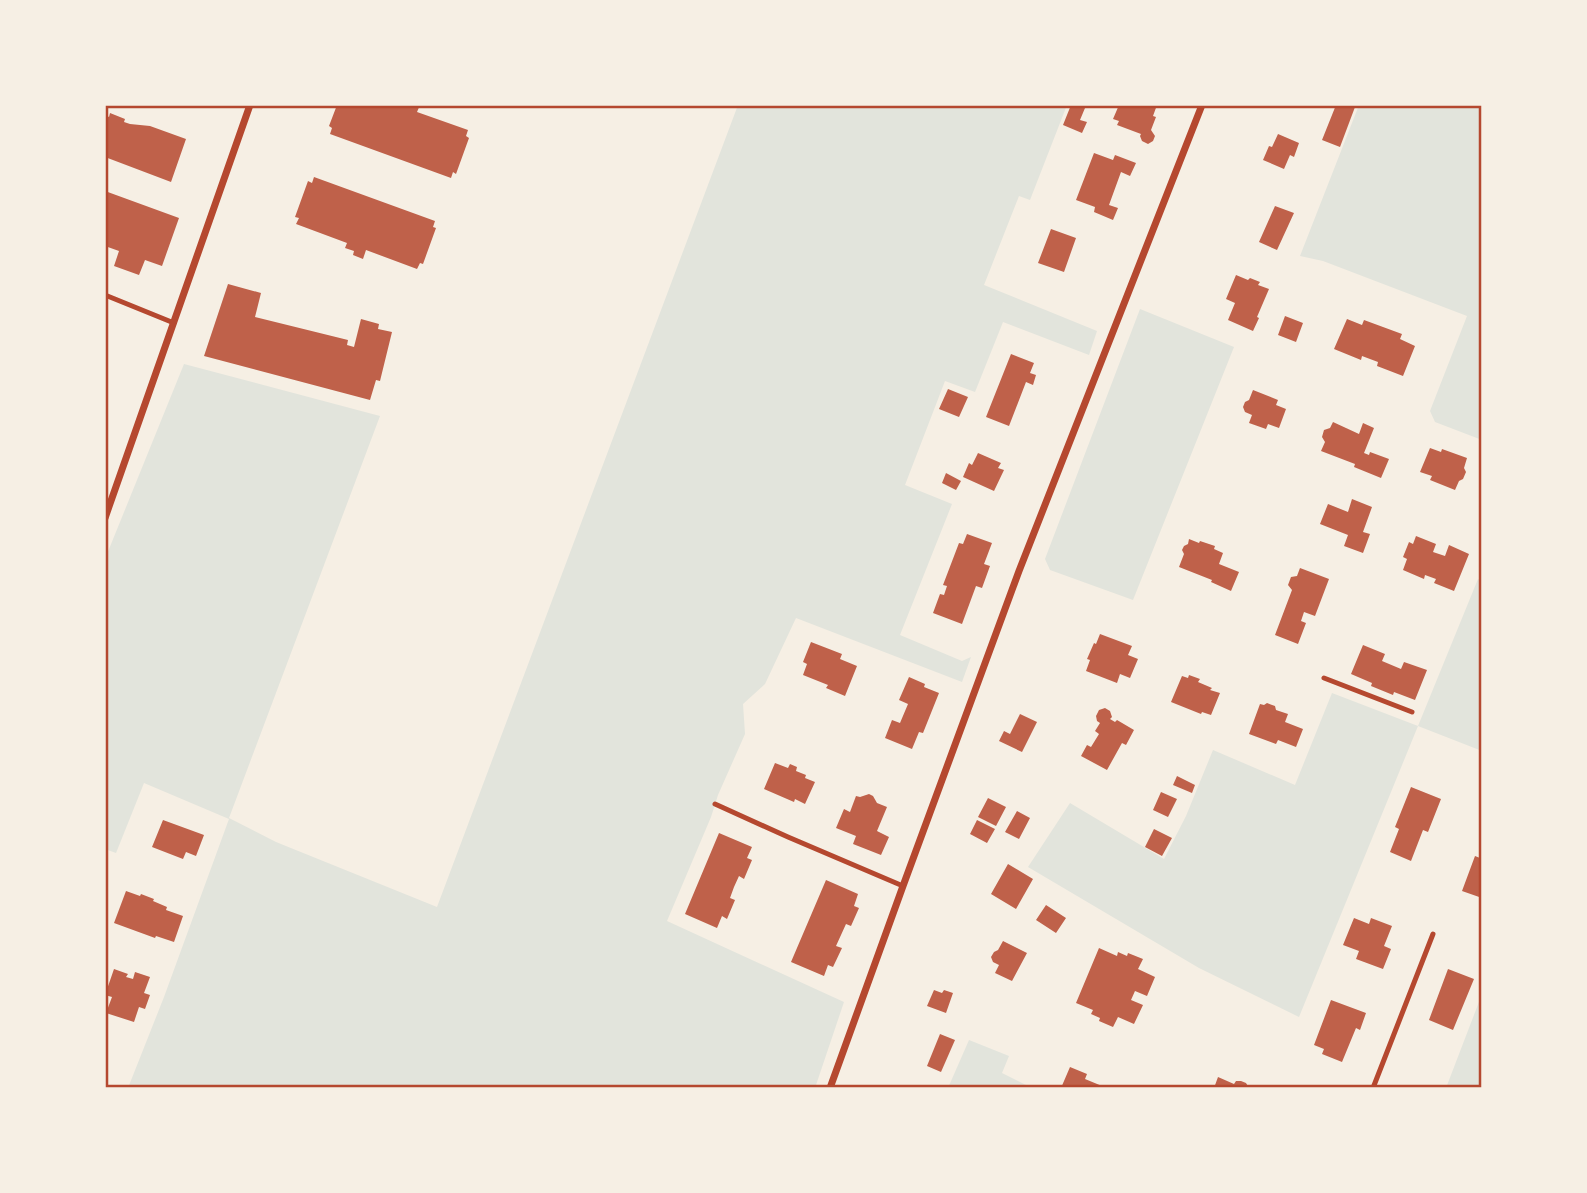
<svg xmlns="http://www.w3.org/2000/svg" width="1587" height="1193" font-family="'Public Sans',sans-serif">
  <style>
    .green { fill: #e2e4dc }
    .building { fill: #bf614a }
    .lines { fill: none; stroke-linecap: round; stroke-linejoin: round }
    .service { stroke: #b5482f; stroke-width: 5 }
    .minor { stroke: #b5482f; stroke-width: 7 }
    .neatline { fill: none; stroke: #b5482f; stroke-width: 2.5 }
  </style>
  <rect width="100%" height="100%" fill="#f6efe4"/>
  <path class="green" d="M738 105H1067L1030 200 1019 196 984 285 1097 331 1089 355 1003 322 975 392 945 381 905 485 952 504 900 635 962 661 971 657 962 682 796 618 765 684 743 704 745 734 718 795 711 817 667 921 844 1002 815 1088H128L164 997 229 819 144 783 116 853 105 849V559L184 364 380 416 229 818 276 842 437 907Z
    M1359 105H1482V440L1435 422 1430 411 1467 316 1323 261 1300 256Z
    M1140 309 1234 347 1133 600 1050 570 1045 559Z
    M1478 579 1482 581V751L1418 726 1299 1017 1199 968 1028 867 1070 803 1164 859 1186 816 1213 750 1295 785 1332 693 1418 726Z
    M1482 994V1088H1446Z
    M969 1040 1009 1056 1002 1073 1032 1088H948Z"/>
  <path class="building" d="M337 105H420L417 112 468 130 466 136 469 138 456 174 453 172 451 178 330 134 332 128 329 126Z
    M1071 105H1077L1085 108 1080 120 1087 122 1082 133 1063 125Z
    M1119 105H1157L1153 116 1156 117 1151 130 1155 136 1153 141 1148 144 1142 141 1140 136 1141 134 1117 125 1119 121 1113 119Z
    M1336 105H1349L1355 107 1340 147 1322 140Z
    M110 113 125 119 124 122 130 124 150 126 186 139 171 182 105 157V115L109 117Z
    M1278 134 1299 143 1294 157 1290 155 1284 169 1263 160 1269 146 1272 147Z
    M1094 153 1113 160 1115 155 1136 163 1130 176 1121 172 1109 205 1118 208 1113 220 1094 212 1095 207 1076 200Z
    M314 177 435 221 433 227 436 228 423 264 420 263 417 269 366 250 363 259 353 255 354 251 345 248 347 243 296 224 299 218 295 217 308 181 312 183Z
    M105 191 179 218 162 266 145 260 139 275 114 266 119 251 105 246Z
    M1275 206 1294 213 1277 250 1259 242Z
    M1051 229 1076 238 1064 272 1038 263Z
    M1236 275 1248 280 1250 278 1260 282 1258 285 1269 289 1257 317 1259 318 1253 331 1228 320 1235 303 1226 299Z
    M228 284 261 293 255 317 348 340 347 345 354 347 361 319 379 324 378 329 392 332 380 381 376 380 370 400 204 356Z
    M1285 316 1303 323 1296 342 1278 335Z
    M1347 319 1362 325 1364 320 1402 334 1400 339 1415 346 1403 376 1377 366 1378 362 1362 356 1361 360 1334 349Z
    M1011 354 1034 363 1030 373 1036 375 1033 385 1026 382 1009 426 986 417Z
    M948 389 968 397 959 417 939 409Z
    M1253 390 1278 400 1276 405 1286 409 1279 428 1268 424 1266 429 1249 423 1252 415 1245 412 1243 407 1245 402 1249 400Z
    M1333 422 1359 434 1363 423 1374 428 1364 453 1369 455 1370 452 1389 459 1381 478 1354 467 1355 464 1321 451 1325 442 1322 437 1324 430 1330 428Z
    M1430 448 1441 452 1442 449 1467 458 1464 468 1466 472 1463 479 1459 481 1455 490 1430 480 1432 476 1420 472Z
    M978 453 1001 463 998 468 1004 470 994 491 963 477 969 463 972 465Z
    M946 473 961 481 956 490 942 483Z
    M1352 499 1372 507 1363 532 1370 534 1363 553 1344 546 1348 535 1320 524 1328 504 1348 512Z
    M967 534 992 543 984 564 990 566 982 588 976 586 962 624 933 613 940 594 944 595 947 586 943 585 959 543 963 544Z
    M1416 536 1436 544 1433 552 1445 556 1449 545 1469 554 1454 591 1434 583 1436 579 1425 575 1424 579 1403 570 1407 559 1403 557 1409 542 1413 544Z
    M1189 539 1199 543 1200 541 1215 546 1214 549 1223 553 1219 564 1239 572 1231 591 1211 582 1212 580 1179 567 1184 554 1182 550 1184 546 1188 544Z
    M1300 568 1329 579 1315 616 1304 612 1301 621 1306 623 1298 644 1275 635 1292 590 1288 585 1291 577 1297 576Z
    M1100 634 1132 646 1128 655 1138 659 1130 678 1120 674 1117 683 1086 671 1090 660 1087 659 1094 643 1096 644Z
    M811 642 842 654 840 659 857 666 845 696 826 688 828 685 803 675 807 664 803 662Z
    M1363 645 1385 654 1382 661 1401 669 1404 662 1427 670 1415 700 1394 692 1393 695 1371 686 1372 683 1351 674Z
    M1189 675 1200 679 1198 682 1212 688 1210 690 1220 693 1211 715 1202 712 1201 714 1171 702 1182 676 1188 678Z
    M909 677 925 684 924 687 939 693 923 733 919 732 912 749 885 738 892 720 900 723 908 704 899 700Z
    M1267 703 1275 706 1276 710 1288 714 1285 722 1303 729 1296 747 1278 740 1276 744 1249 734 1260 704 1264 705Z
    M1105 708 1110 711 1112 717 1110 719 1115 722 1117 720 1134 730 1126 745 1122 743 1107 770 1081 756 1087 745 1091 747 1099 734 1095 731 1100 723 1097 721 1096 716 1099 710Z
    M1020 714 1037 722 1022 752 999 741 1004 731 1010 734Z
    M775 763 788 768 790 764 797 767 796 771 806 775 805 778 815 782 805 804 795 799 794 802 764 789Z
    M1177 776 1195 785 1192 793 1173 785Z
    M1411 787 1441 799 1428 832 1423 830 1411 861 1390 852 1399 829 1395 827Z
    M1161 792 1177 799 1168 817 1153 810Z
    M869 794 873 796 877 803 887 807 877 831 889 837 881 855 853 844 856 836 836 828 844 809 850 812 856 796 860 797Z
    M988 798 1006 807 996 826 978 817Z
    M1017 811 1030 818 1019 839 1005 832Z
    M163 820 204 835 196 856 186 852 183 859 152 847Z
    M977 820 995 829 987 843 970 834Z
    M1154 829 1172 838 1162 856 1145 847Z
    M719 833 752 847 747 858 752 860 744 879 739 876 734 887 730 898 735 900 727 919 722 916 717 928 685 914Z
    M1482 852V898L1462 891 1475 856 1480 858Z
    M1008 864 1033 879 1016 909 991 894Z
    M826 880 858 894 854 906 859 908 851 926 846 924 836 946 842 948 833 967 828 965 824 976 791 962Z
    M126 891 140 896 141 894 154 899 153 901 167 907 166 910 183 916 174 942 156 936 155 938 114 923Z
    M1046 905 1066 918 1056 933 1036 920Z
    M1354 918 1369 924 1371 918 1392 926 1384 946 1391 949 1383 969 1356 959 1359 951 1343 945Z
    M1003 941 1027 953 1012 981 995 973 999 965 993 962 991 957 994 952 998 950Z
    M1099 948 1117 956 1118 952 1127 956 1128 953 1143 959 1138 969 1155 977 1147 996 1135 991 1131 1000 1143 1005 1134 1024 1118 1017 1113 1027 1099 1021 1100 1018 1091 1014 1093 1010 1076 1003Z
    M114 969 128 974 126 977 133 979 135 972 150 977 144 993 150 995 145 1009 139 1007 134 1022 106 1013 112 997 105 995Z
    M1448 969 1474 979 1453 1030 1429 1020Z
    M934 990 942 993 944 990 953 993 946 1013 927 1006Z
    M1331 1000 1366 1013 1360 1030 1356 1028 1342 1062 1322 1054 1324 1049 1314 1045Z
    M940 1034 955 1040 941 1072 927 1066Z
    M1070 1067 1087 1074 1085 1079 1102 1086 1101 1088H1061Z
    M1218 1077 1234 1084 1236 1081H1241L1246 1083 1249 1088H1214Z"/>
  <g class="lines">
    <path class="service" d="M105 295 174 323
      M1324 678 1412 712
      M715 804 788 837 903 886
      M1373 1088 1433 934"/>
    <path class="minor" d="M105 518 250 105
      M830 1088 903 886 1019 571 1202 105"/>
  </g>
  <rect width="1587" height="1193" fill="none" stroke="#f6efe4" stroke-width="214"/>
  <rect x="107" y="107" width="1373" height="979" class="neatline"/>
</svg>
